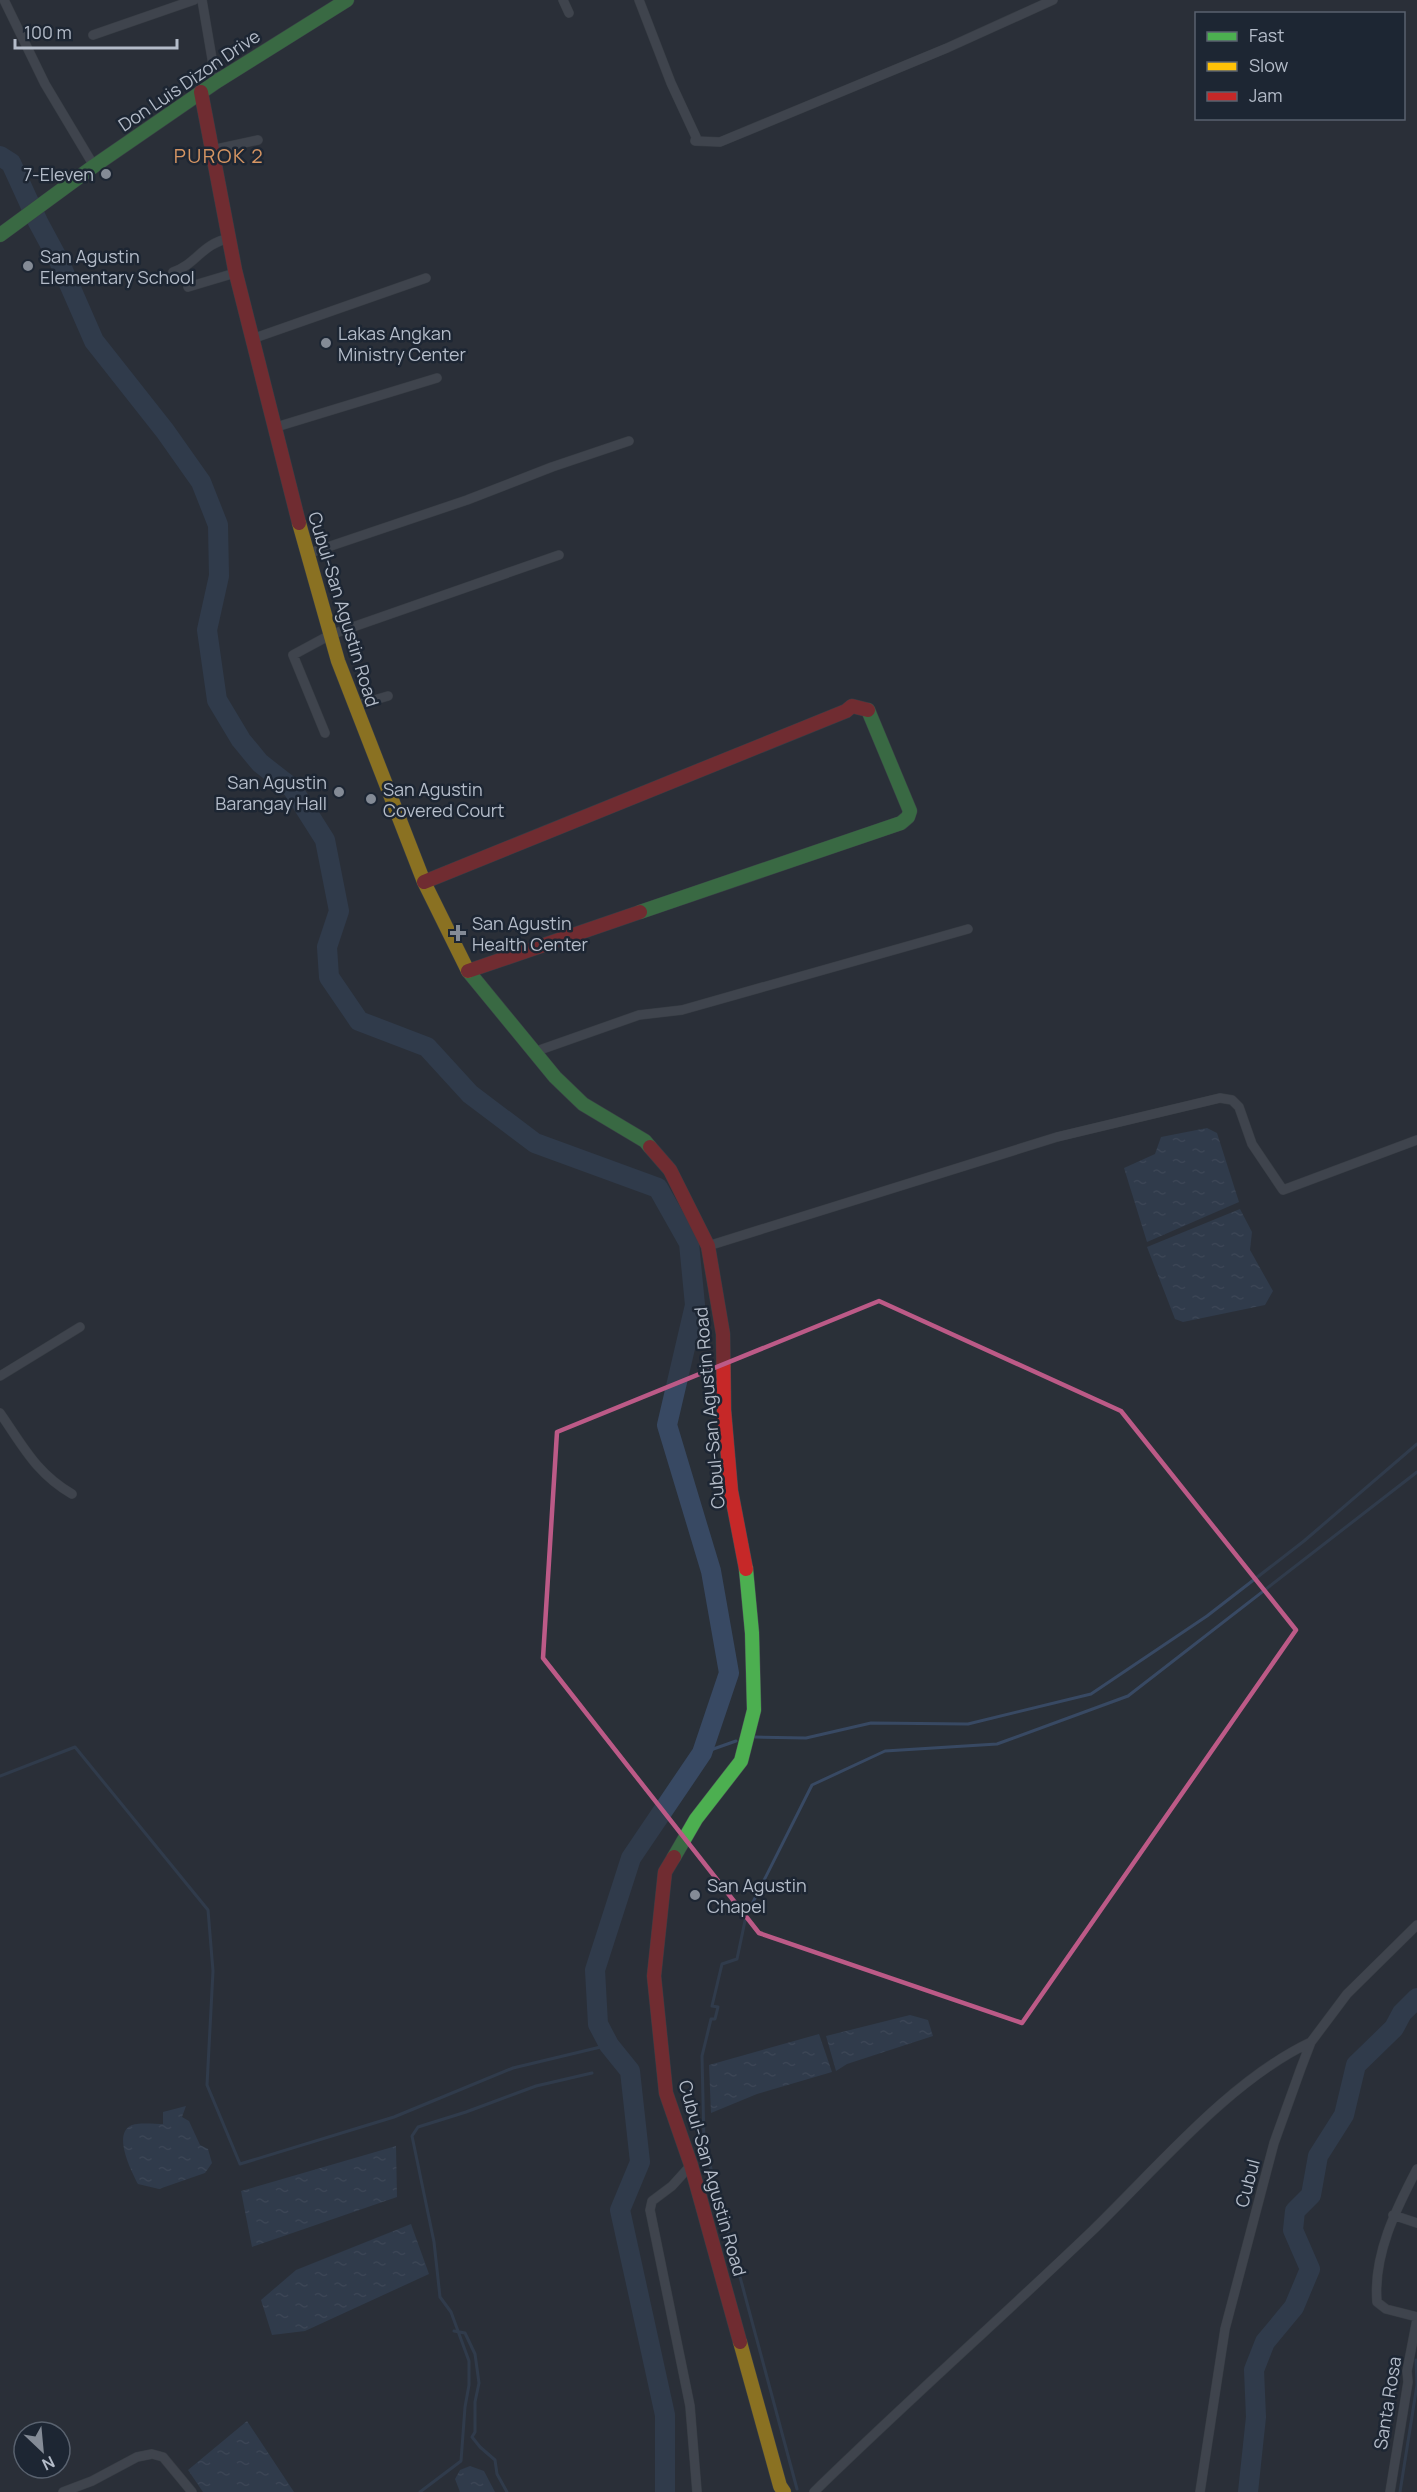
<svg xmlns="http://www.w3.org/2000/svg" width="1417" height="2492" font-family="Manrope,sans-serif">
  <style>
    .water { fill: url(#water-ripples) }
    .lines { fill: none; stroke-linecap: round; stroke-linejoin: round }
    .stream { stroke: #384963; stroke-width: 3 }
    .river { stroke: #384963; stroke-width: 20 }
    .street-casing { stroke: #484c53; stroke-width: 10 }
    .fast-casing { stroke: #484c53; stroke-width: 15 }
    .slow-casing { stroke: #484c53; stroke-width: 15 }
    .jam-casing { stroke: #484c53; stroke-width: 15 }
    .street { stroke: #5a5e66; stroke-width: 9 }
    .fast { stroke: #4caf50; stroke-width: 14 }
    .slow { stroke: #ffc107; stroke-width: 14 }
    .jam { stroke: #c62828; stroke-width: 14 }
    .marked { fill: none; stroke: #bc5a87; stroke-width: 4.5; stroke-linejoin: round }
    .poi-dot { fill: #848b96; stroke: #1d2633; stroke-width: 2 }
    .labels { text-anchor: middle; dominant-baseline: central; stroke-width: 5; stroke-linejoin: round; paint-order: stroke }
    .street-label { font-size: 18px; fill: #b4bcc9; stroke: #1d2633 }
    .poi-label { font-size: 18px; fill: #b4bcc9; stroke: #1d2633; text-anchor: start }
    .neighbourhood-label { font-size: 20px; letter-spacing: 1.5px; fill: #d59563; stroke: #1d2633 }
  </style>
  <defs>
    <pattern id="water-ripples" width="26" height="14" patternUnits="userSpaceOnUse" patternTransform="scale(1.5)"><rect width="26" height="14" fill="#384963"/><path d="M2 4q2-2 4 0t4 0M15 11q2-2 4 0t4 0" fill="none" stroke="#526178"/></pattern>
  </defs>
  <rect width="100%" height="100%" fill="#2a3038"/>
  <path class="water" d="M1207 1128 1217 1133 1239 1202 1147 1242 1124 1168 1155 1154 1161 1137Z
    M1240 1209 1252 1232 1250 1250 1273 1291 1265 1305 1183 1322 1175 1319 1147 1247Z
    M910 2015 928 2020 933 2036 847 2064 836 2071 826 2036Z
    M819 2034 832 2072 757 2094 711 2113 709 2065Z
    M186 2106 182 2117 189 2121 200 2145 208 2149 212 2163 205 2173 159 2189 138 2184C132 2172 113 2136 130 2126 137 2122 154 2124 163 2124V2112Z
    M396 2146 397 2197 252 2247 241 2191Z
    M411 2224 429 2274 305 2331 272 2335 261 2300 296 2270Z
    M247 2421 294 2492H203L188 2470Z
    M470 2466 484 2471 495 2492H460L455 2479 460 2470Z"/>
  <g class="lines">
    <path class="stream" d="M755 1737 806 1738 871 1723 968 1724 1091 1694 1207 1616 1304 1541 1417 1444
      M702 1753 736 1741
      M0 1776 75 1747 208 1910 213 1971 207 2085 240 2164 394 2117 513 2068 609 2045
      M454 2331 465 2333 475 2354 479 2383 475 2402V2432L472 2437 480 2447 495 2460 497 2474 507 2492
      M797 2489 704 2143 702 2056 711 2019H715L718 2007 712 2006 722 1964 737 1959 746 1916 812 1785 885 1751 997 1744 1128 1696 1417 1472
      M420 2492 461 2461 465 2407 469 2385V2361L451 2312 440 2297 434 2242 412 2136 418 2127 466 2112 536 2086 592 2073
      M1400 2492 1417 2385 1416 2360"/>
    <path class="river" d="M0 156 11 163 38 222 59 261 94 341 165 431 201 482 218 525 219 576 207 630 217 700 241 740 260 763 292 788 325 840 339 911 327 947 329 977 359 1021 427 1047 470 1094 535 1143 658 1188 689 1243 695 1305 667 1425 711 1571 729 1673 702 1753 631 1858 595 1970 598 2024 609 2045 630 2071 640 2162 620 2210 665 2415V2492
      M1248 2492 1256 2417 1254 2370 1265 2342 1294 2307 1310 2269 1293 2230 1295 2211 1311 2195 1318 2156 1344 2115 1356 2065 1394 2028 1402 2013 1417 1998"/>
    <g class="street-casing">
      <path id="street" d="M4 0 45 84 94 166
        M202 0 216 82
        M563 0 569 13
        M639 0 671 83 696 137 695 141 720 142 947 48 1053 0
        M93 35 194 0
        M212 150 258 140
        M173 272C197 264 201 244 230 238
        M188 287 235 273
        M252 339 426 278
        M273 428 437 378
        M307 554 467 500 552 467 629 441
        M354 706 388 696
        M325 733 293 655 330 635 559 555
        M534 1052 639 1015 682 1010 968 929
        M708 1246 1057 1137 1220 1098 1232 1100 1239 1107 1252 1144 1283 1190 1417 1140
        M0 1376 80 1327
        M0 1413C23 1446 36 1473 72 1494
        M691 2165 672 2186 652 2201 650 2210 690 2406 697 2492
        M1417 2169C1396 2209 1373 2255 1377 2302L1386 2309 1417 2317
        M1393 2215 1417 2223
        M63 2492 92 2481 137 2457 152 2454 163 2457 192 2492
        M814 2492C905 2403 1000 2319 1092 2231 1157 2168 1230 2080 1311 2042
        M1200 2492 1225 2329 1274 2143 1301 2068 1311 2042 1347 1994 1417 1925
        M1390 2492 1408 2382 1407 2371 1417 2319"/>
    </g>
    <g class="fast-casing">
      <path id="fast" d="M0 235 94 166 216 82 347 0
        M640 912 901 823 908 817 910 811 868 710
        M468 971 555 1077 583 1104 645 1141 650 1147
        M674 1857 696 1819 741 1761 754 1710 752 1633 746 1569"/>
    </g>
    <g class="slow-casing">
      <path id="slow" d="M299 523 338 661 424 882 468 971
        M740 2342 780 2486 784 2492"/>
    </g>
    <g class="jam-casing">
      <path id="jam" d="M201 92 235 270 299 523
        M424 882 846 711 852 706 868 710
        M468 971 640 912
        M650 1147 670 1170 708 1246 723 1334 724 1410 731 1491 746 1569
        M674 1857 665 1872 654 1976 666 2093 691 2165 740 2342"/>
    </g>
    <use href="#street" class="street"/>
    <use href="#fast" class="fast"/>
    <use href="#slow" class="slow"/>
    <use href="#jam" class="jam"/>
  </g>
  <path d="M0 0H1417V2492H0ZM879 1301 1121 1411 1296 1630 1022 2023 759 1933 543 1658 557 1432Z" fill="#2a3038" fill-opacity=".55" fill-rule="evenodd"/>
  <path class="marked" d="M879 1301 1121 1411 1296 1630 1022 2023 759 1933 543 1658 557 1432Z"/>
  <g class="poi-dot">
    <circle cx="106" cy="174" r="6"/>
    <circle cx="28" cy="266" r="6"/>
    <circle cx="326" cy="343" r="6"/>
    <circle cx="339" cy="792" r="6"/>
    <circle cx="371" cy="799" r="6"/>
    <path d="M455 924h6v6h6v6h-6v6h-6v-6h-6v-6h6z"/>
    <circle cx="695" cy="1895" r="6"/>
  </g>
  <g class="labels">
    <g class="street-label">
      <text transform="translate(189 80) rotate(-34)">Don Luis Dizon Drive</text>
      <text transform="translate(344 609) rotate(73)">Cubul-San Agustin Road</text>
      <text transform="translate(709 1408) rotate(-95)">Cubul-San Agustin Road</text>
      <text transform="translate(713 2178) rotate(74)">Cubul-San Agustin Road</text>
      <text transform="translate(1247 2183) rotate(-75)">Cubul</text>
      <text transform="translate(1387 2403) rotate(-81)">Santa Rosa</text>
    </g>
    <g class="poi-label">
      <text x="94" y="174" text-anchor="end">7-Eleven</text>
      <text x="40" y="256">San Agustin<tspan x="40" dy="21">Elementary School</tspan></text>
      <text x="338" y="333">Lakas Angkan<tspan x="338" dy="21">Ministry Center</tspan></text>
      <text x="327" y="782" text-anchor="end">San Agustin<tspan x="327" dy="21">Barangay Hall</tspan></text>
      <text x="383" y="789">San Agustin<tspan x="383" dy="21">Covered Court</tspan></text>
      <text x="472" y="923">San Agustin<tspan x="472" dy="21">Health Center</tspan></text>
      <text x="707" y="1885">San Agustin<tspan x="707" dy="21">Chapel</tspan></text>
    </g>
    <g class="neighbourhood-label">
      <text x="219" y="155">PUROK 2</text>
    </g>
  </g>
  <rect x="1195" y="12" width="210" height="108" fill="#1d2633" stroke="#59626f" stroke-width="1.5"/>
  <rect x="1207" y="32" width="30" height="9" fill="#4caf50" stroke="#59626f" stroke-width="1.5"/>
  <text x="1249" y="42" font-size="18" fill="#b4bcc9">Fast</text>
  <rect x="1207" y="62" width="30" height="9" fill="#ffc107" stroke="#59626f" stroke-width="1.5"/>
  <text x="1249" y="72" font-size="18" fill="#b4bcc9">Slow</text>
  <rect x="1207" y="92" width="30" height="9" fill="#c62828" stroke="#59626f" stroke-width="1.5"/>
  <text x="1249" y="102" font-size="18" fill="#b4bcc9">Jam</text>
  <g transform="translate(42 2450) rotate(154)"><circle r="28" fill="#1d2633" stroke="#59626f" stroke-width="1.5"/>
  <path d="M0-4.5L10 22L0 15L-10 22Z" fill="#848b96"/>
  <text y="-9" font-size="16" font-weight="bold" text-anchor="middle" fill="#b4bcc9">N</text>
  </g>
  <path d="M15 39v9h162v-9" fill="none" stroke="#b4bcc9" stroke-width="3"/>
  <text x="24" y="39" font-size="18" fill="#b4bcc9" stroke="#1d2633" stroke-width="4.5" paint-order="stroke">100 m</text>
</svg>
